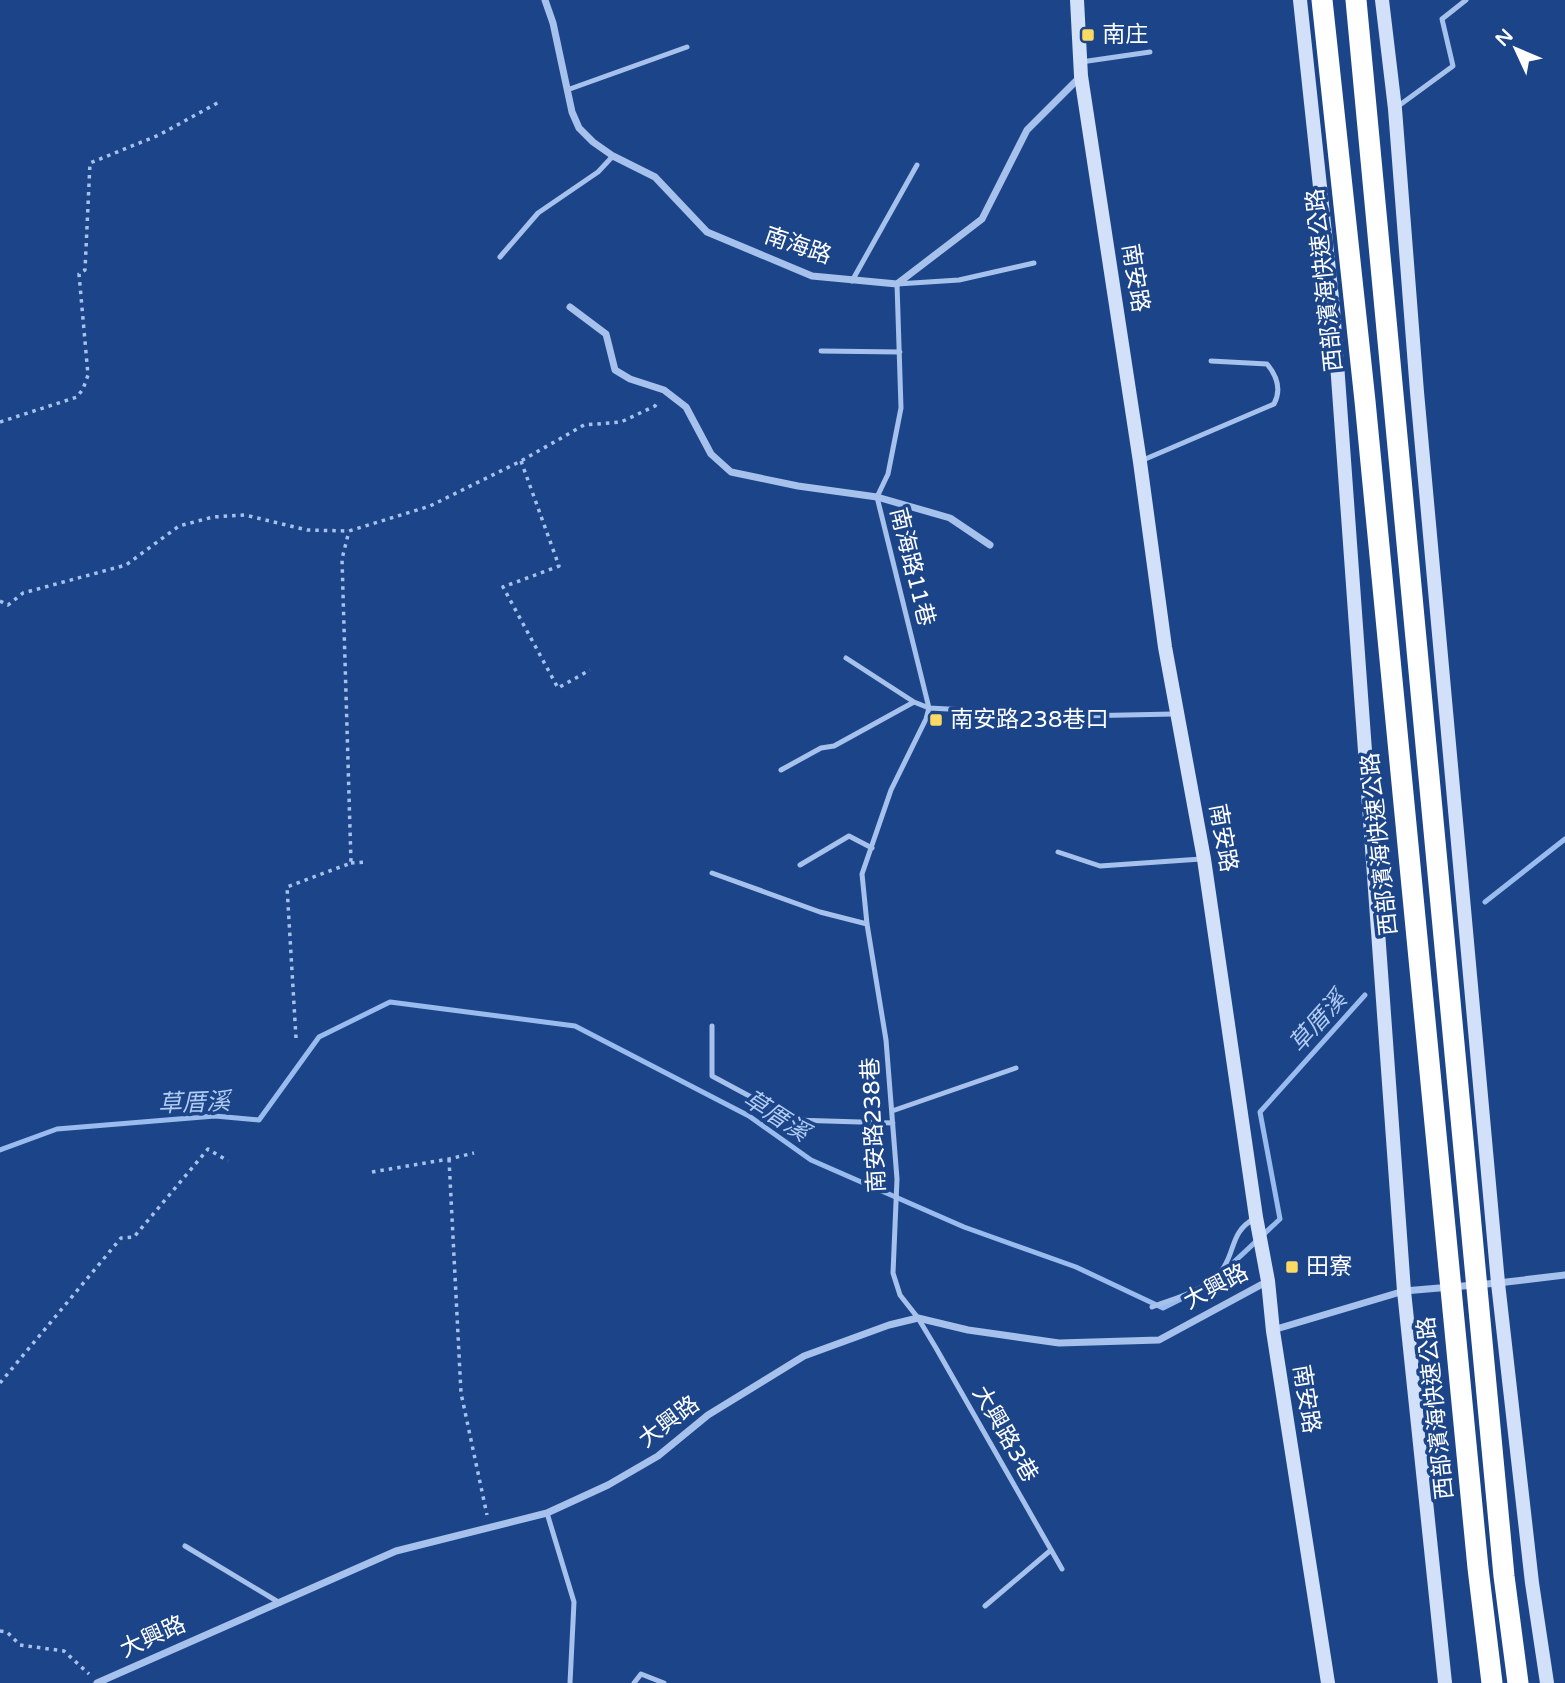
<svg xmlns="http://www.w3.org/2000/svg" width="1565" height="1683" font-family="'Varela Round','Noto Sans TC',sans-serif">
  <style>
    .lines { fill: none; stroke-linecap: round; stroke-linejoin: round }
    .stream { stroke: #9be; stroke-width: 5 }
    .path { stroke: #a6c1ec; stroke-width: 3.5; stroke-dasharray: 3.5 5; stroke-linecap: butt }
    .lane { stroke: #a6c1ec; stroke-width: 5 }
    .street { stroke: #a6c1ec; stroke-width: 7 }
    .secondary { stroke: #d2e0f9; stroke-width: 14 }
    .highway { stroke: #fff; stroke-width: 21 }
    .poi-dot { fill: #fcd963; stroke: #1c4589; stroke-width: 2.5 }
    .labels { text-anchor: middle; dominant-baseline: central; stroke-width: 7; stroke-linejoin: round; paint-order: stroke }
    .poi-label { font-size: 23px; fill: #fff; stroke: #1c4589; text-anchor: start }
    .street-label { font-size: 23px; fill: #fff; stroke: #1c4589 }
    .water-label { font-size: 24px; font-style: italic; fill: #b1ccf3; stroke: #1c4589 }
  </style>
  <rect width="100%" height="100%" fill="#1c4589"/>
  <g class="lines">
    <path class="stream" d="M1485 902 1565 839
      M0 1150 57 1129 215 1116 259 1120 319 1037 390 1002 575 1026 749 1116 811 1160 964 1227 1076 1267 1163 1308 1183 1298
      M1218 1277 1280 1219 1260 1112 1365 995"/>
    <path class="path" d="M0 422 77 397 83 389 88 375 79 274 85 270 90 163 159 135 221 101
      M521 461 559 566 503 587 558 688 590 670
      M0 601 8 605 23 593 126 565 179 526 213 517 245 515 307 530 349 531 430 506 521 461 584 425 621 422 655 406 658 401
      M351 863 366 862
      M296 1038 287 887 351 863 342 559 349 531
      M449 1159 461 1393 487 1515
      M372 1172 449 1159 474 1153
      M0 1383 121 1238 134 1237 208 1149 228 1161
      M0 1631 7 1632 20 1645 64 1651 89 1674"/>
    <path class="lane" d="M1081 62 1150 52
      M567 90 687 47
      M1397 107 1453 66 1442 19 1466 0
      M500 257 538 213 598 172 613 156
      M1034 263 959 280 897 284 901 408 888 474 877 497 929 708 926 719 891 790 862 874 867 924 886 1040 897 1179 893 1273 900 1295 918 1318 936 1348 1062 1569
      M852 281 917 165
      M821 351 900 352
      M1143 460 1274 404C1282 389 1277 376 1267 364L1211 361
      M846 658 914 702
      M781 770 821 748 834 746 914 702 929 708 1077 716 1174 714
      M1058 852 1100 866 1201 859
      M800 865 849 836 872 848
      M712 873 820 912 867 924
      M712 1026V1076L794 1120 893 1123
      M892 1111 1016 1068
      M1152 1307C1175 1298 1210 1290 1224 1267 1236 1247 1231 1232 1255 1218
      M547 1513 574 1602 570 1683
      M185 1546 280 1603
      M985 1606 1051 1550
      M634 1683 641 1674 664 1683"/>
    <path class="street" d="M545 0 553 23 572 112 579 128 593 142 613 156 655 177 707 232 812 276 897 284 982 219 1027 130 1081 76
      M570 307 606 334 615 370 630 379 664 390 686 407 711 454 731 472 798 486 877 497 950 518 990 545
      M1273 1330 1404 1291 1498 1283 1565 1275
      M97 1683 396 1551 547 1513 608 1485 658 1456 708 1415 804 1356 889 1325 918 1318 968 1330 1059 1343 1159 1340 1268 1281"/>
    <path class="secondary" d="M1077 0 1081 76 1140 462 1165 647 1204 859 1256 1217 1268 1281 1273 1331 1328 1683
      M1300 0 1333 308 1404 1291 1445 1683
      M1382 0 1395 109 1417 392 1498 1283 1532 1583 1547 1683"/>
    <path class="highway" d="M1322 0 1365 401 1478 1568 1492 1683
      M1356 0 1504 1576 1518 1683"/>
  </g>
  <g class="poi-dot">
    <rect x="1081" y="28" width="14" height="14" rx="3.5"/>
    <rect x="929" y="713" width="14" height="14" rx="3.5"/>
    <rect x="1285" y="1260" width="14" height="14" rx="3.5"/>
  </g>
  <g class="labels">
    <g class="poi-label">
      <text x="1102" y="35">南庄</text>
      <text x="950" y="720">南安路238巷口</text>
      <text x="1306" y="1267">田寮</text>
    </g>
    <g class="street-label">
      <text transform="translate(798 246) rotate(19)">南海路</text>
      <text transform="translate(1135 278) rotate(81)">南安路</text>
      <text transform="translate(1325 280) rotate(-96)">西部濱海快速公路</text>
      <text transform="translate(912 567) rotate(76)">南海路11巷</text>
      <text transform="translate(1223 838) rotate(80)">南安路</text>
      <text transform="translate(1380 844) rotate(-96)">西部濱海快速公路</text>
      <text transform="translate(874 1125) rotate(-93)">南安路238巷</text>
      <text transform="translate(1216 1287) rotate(-28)">大興路</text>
      <text transform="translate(1306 1399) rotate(81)">南安路</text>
      <text transform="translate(1436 1408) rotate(-96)">西部濱海快速公路</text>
      <text transform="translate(669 1422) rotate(-37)">大興路</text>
      <text transform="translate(1005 1434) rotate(60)">大興路3巷</text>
      <text transform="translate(153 1637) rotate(-24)">大興路</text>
    </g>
    <g class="water-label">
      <text transform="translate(1318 1022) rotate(-48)">草厝溪</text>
      <text transform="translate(194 1103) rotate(-2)">草厝溪</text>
      <text transform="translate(776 1116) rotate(33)">草厝溪</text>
    </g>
  </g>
  <g transform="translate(1516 49) rotate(314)" stroke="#1c4589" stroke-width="5" paint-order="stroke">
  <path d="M0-5L12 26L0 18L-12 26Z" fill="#ffffff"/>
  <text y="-10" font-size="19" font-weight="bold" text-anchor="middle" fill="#ffffff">N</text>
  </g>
</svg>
